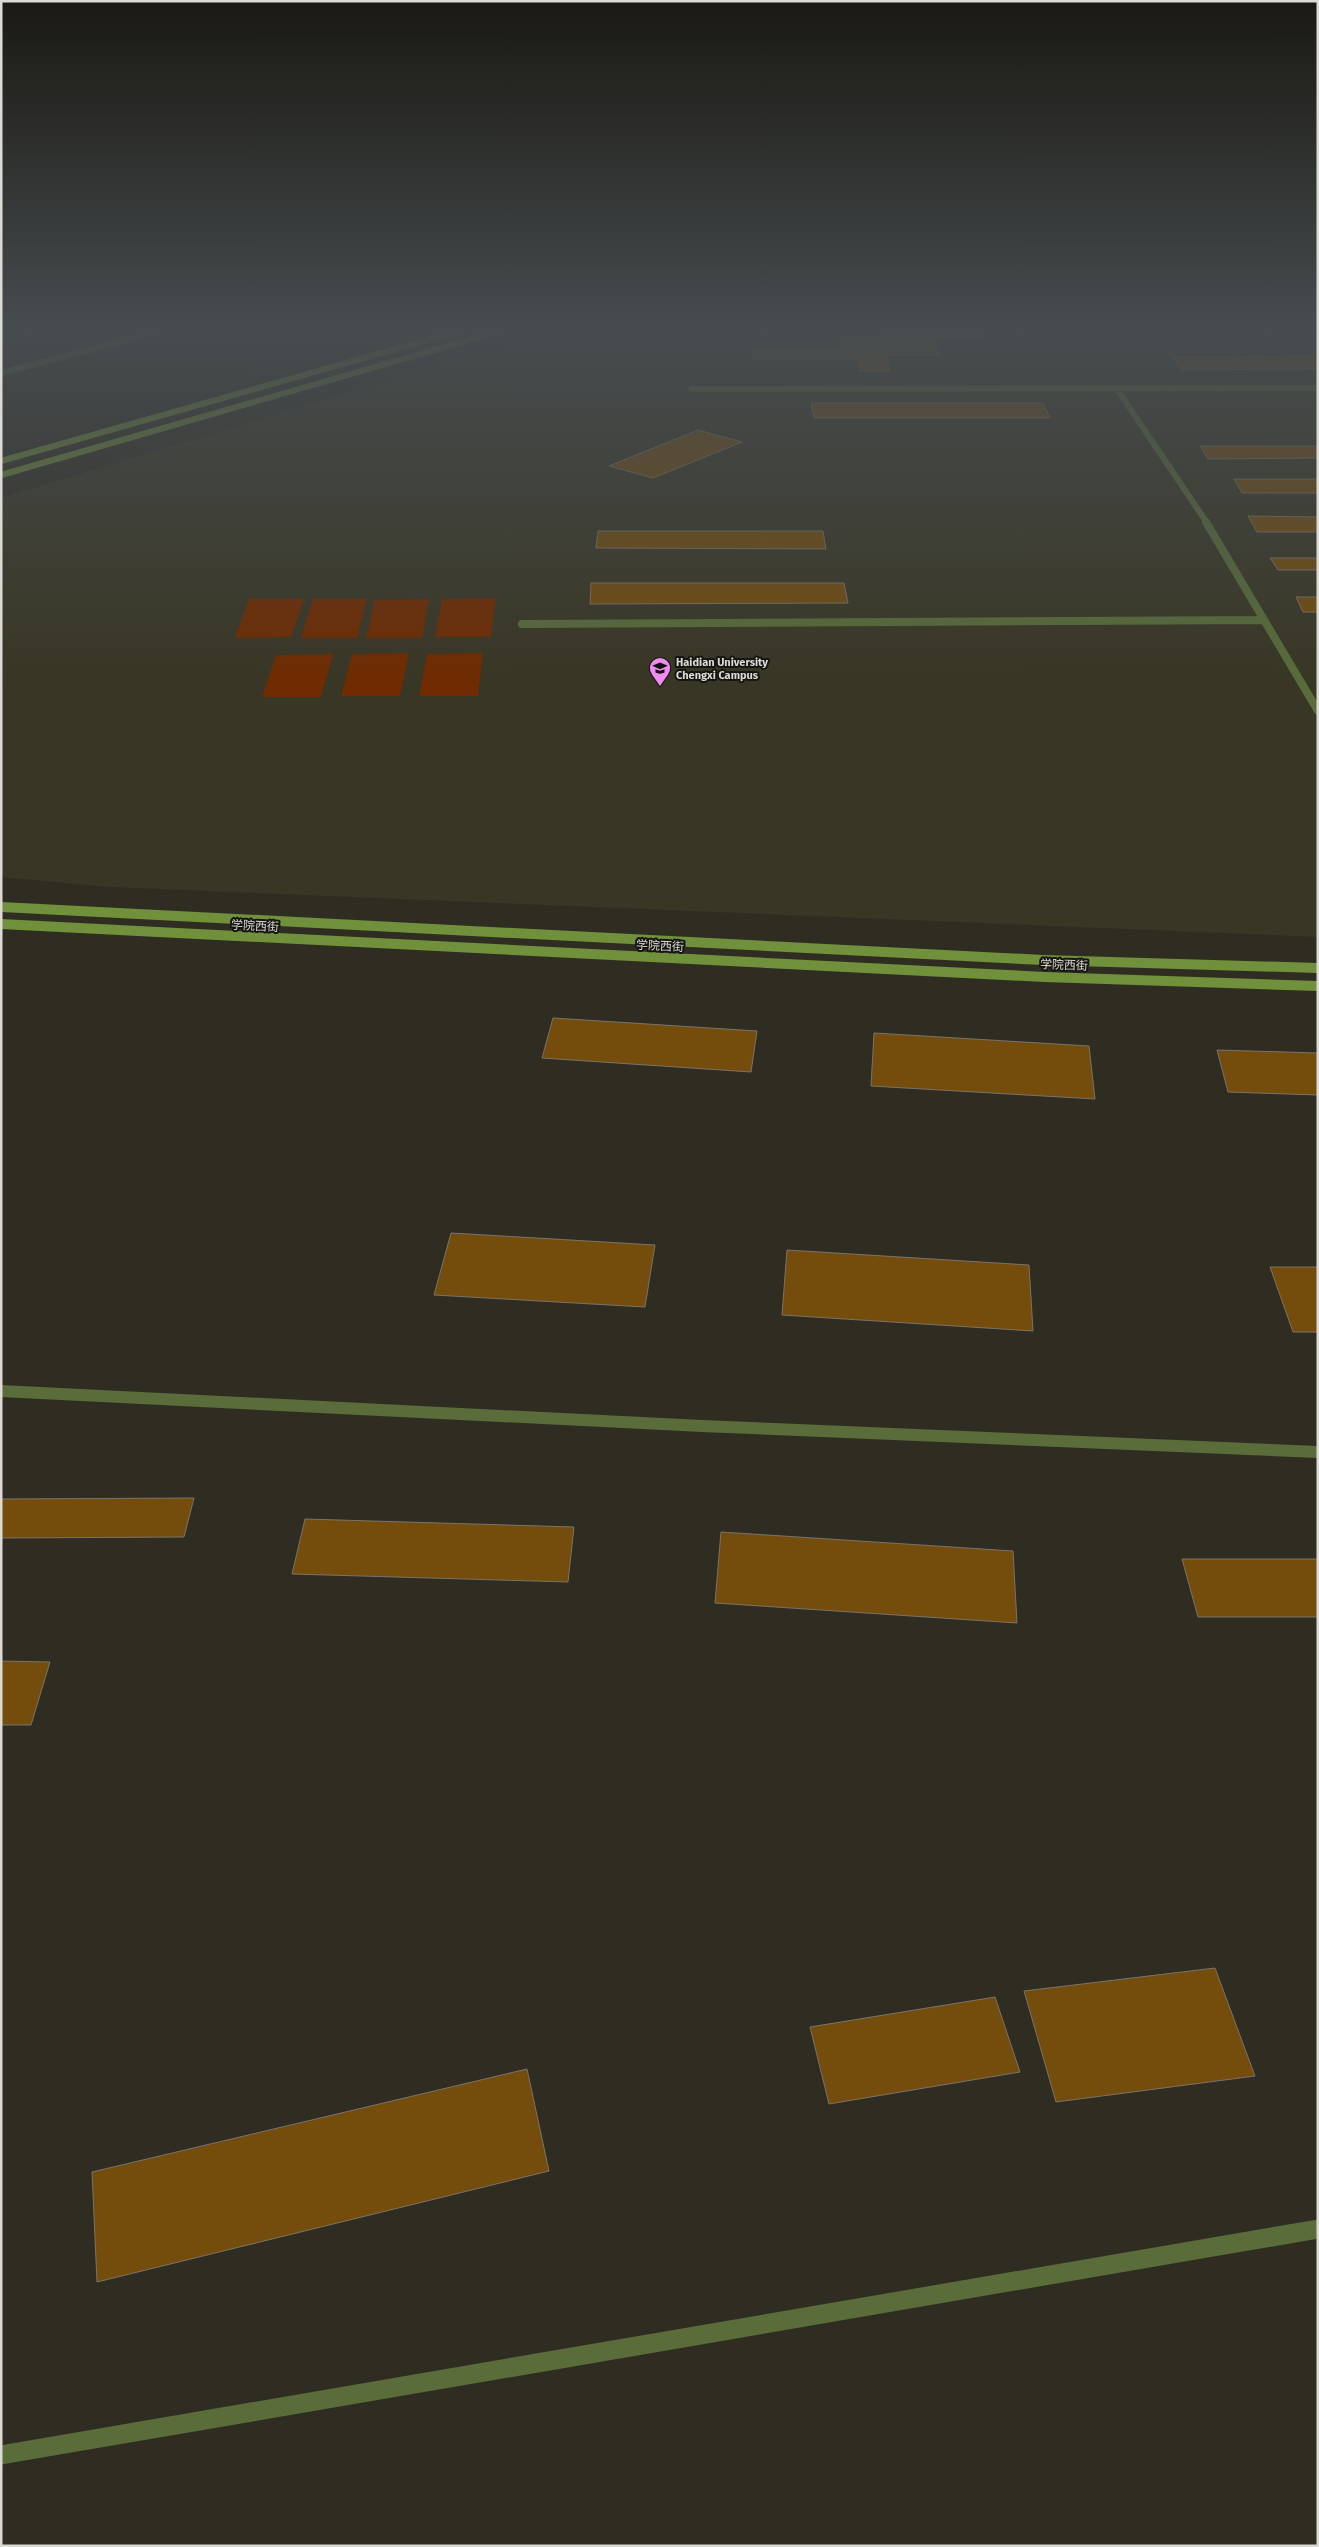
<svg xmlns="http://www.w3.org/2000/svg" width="1319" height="2547" font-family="'Fira Sans','Noto Sans SC',sans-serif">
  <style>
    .built { fill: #383624 }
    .green { fill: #702b00 }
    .building { fill: #744d0d; stroke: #7b7369 }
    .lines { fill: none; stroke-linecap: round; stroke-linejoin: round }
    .minor-far1 { stroke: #596c3a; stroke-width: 6 }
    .minor { stroke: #596c3a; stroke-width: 8 }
    .tertiary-far1 { stroke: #596c3a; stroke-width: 12 }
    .tertiary { stroke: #596c3a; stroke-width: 19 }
    .secondary-far1 { stroke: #71903b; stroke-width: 6 }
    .secondary { stroke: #71903b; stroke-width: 10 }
    .labels { text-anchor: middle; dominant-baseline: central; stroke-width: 4; stroke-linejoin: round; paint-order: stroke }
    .far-poi-label { font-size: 11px; font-weight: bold; fill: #dbdad4; stroke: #161510; text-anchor: start }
    .street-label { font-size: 12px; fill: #dbdad4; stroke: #161510 }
  </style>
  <rect width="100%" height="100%" fill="#2f2d22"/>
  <path class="built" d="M557 329H1318V937L110 887 1 877V498Z"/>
  <path class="green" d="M496 598 491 637H435L442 599Z
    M249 599H304L291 637 235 638Z
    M313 599H367L357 638H301Z
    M429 599 422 638H366L375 600Z
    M409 653 400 696H341L352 654Z
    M483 653 478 696H419L427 654Z
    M333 654 321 697H262L276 655Z"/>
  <path class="building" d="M7 329H54L30 335Z
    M884 329H978L983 339H934L939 355H886L890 371H860L857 359H753L752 350H842L839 338H887Z
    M1318 356V369L1182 370 1172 357Z
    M811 403H1043L1050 418H814Z
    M698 430 742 442 653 478 609 466Z
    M1200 446H1318V458L1208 459Z
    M1234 479H1318V493H1242Z
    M1248 516 1318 517V532H1257Z
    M598 531H823L826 549 596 548Z
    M1270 558H1318V570H1278Z
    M591 583H844L848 603 590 604Z
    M1296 597H1318V612H1303Z
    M553 1018 757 1031 751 1072 542 1058Z
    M874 1033 1089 1046 1095 1099 871 1086Z
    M1217 1050 1318 1053V1095L1228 1092Z
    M451 1233 655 1245 645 1307 434 1295Z
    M787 1250 1029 1265 1033 1331 782 1315Z
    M1270 1267H1318V1332H1293Z
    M194 1498 184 1537 1 1538V1499Z
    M305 1519 574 1527 568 1582 292 1574Z
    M721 1532 1013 1551 1017 1623 715 1603Z
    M1182 1559H1318V1617H1198Z
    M1 1661 50 1662 31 1725H1Z
    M1215 1968 1255 2076 1056 2102 1024 1991Z
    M995 1997 1020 2072 829 2104 810 2027Z
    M527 2069 549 2171 97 2282 92 2172Z"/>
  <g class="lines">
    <path class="minor-far1" d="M1 373 168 329
      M691 389 1318 388
      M1117 389 1207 523"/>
    <path class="minor" d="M1206 522 1318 711
      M522 624 1264 620"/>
    <path class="tertiary-far1" d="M1 1391 702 1426 1318 1452"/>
    <path class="tertiary" d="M1 2455 1318 2229"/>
    <path class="secondary-far1" d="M1 461 466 329
      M1 475 507 329"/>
    <path class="secondary" d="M1 907 1043 960 1318 968
      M1 924 1045 977 1318 986"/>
  </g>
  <linearGradient id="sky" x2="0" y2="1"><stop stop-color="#1a1913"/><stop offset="0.48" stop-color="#474c4f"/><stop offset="1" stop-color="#474c4f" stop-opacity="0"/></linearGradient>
  <rect width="1319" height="685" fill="url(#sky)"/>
  <defs>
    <g id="university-pin" transform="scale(1.125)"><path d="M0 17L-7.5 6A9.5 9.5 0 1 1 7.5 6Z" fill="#f28af3" stroke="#161510"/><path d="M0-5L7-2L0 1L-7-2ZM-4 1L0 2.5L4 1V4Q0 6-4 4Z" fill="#111"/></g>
  </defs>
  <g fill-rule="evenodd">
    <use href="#university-pin" x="660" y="668"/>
  </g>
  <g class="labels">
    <g class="far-poi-label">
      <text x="676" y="662">Haidian University<tspan x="676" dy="13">Chengxi Campus</tspan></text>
    </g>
    <g class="street-label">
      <text transform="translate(255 926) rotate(3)">学院西街</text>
      <text transform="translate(660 946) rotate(3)">学院西街</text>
      <text transform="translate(1064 965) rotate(2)">学院西街</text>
    </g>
  </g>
  <rect width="1319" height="2547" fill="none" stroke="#dbdad4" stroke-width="5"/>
</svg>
